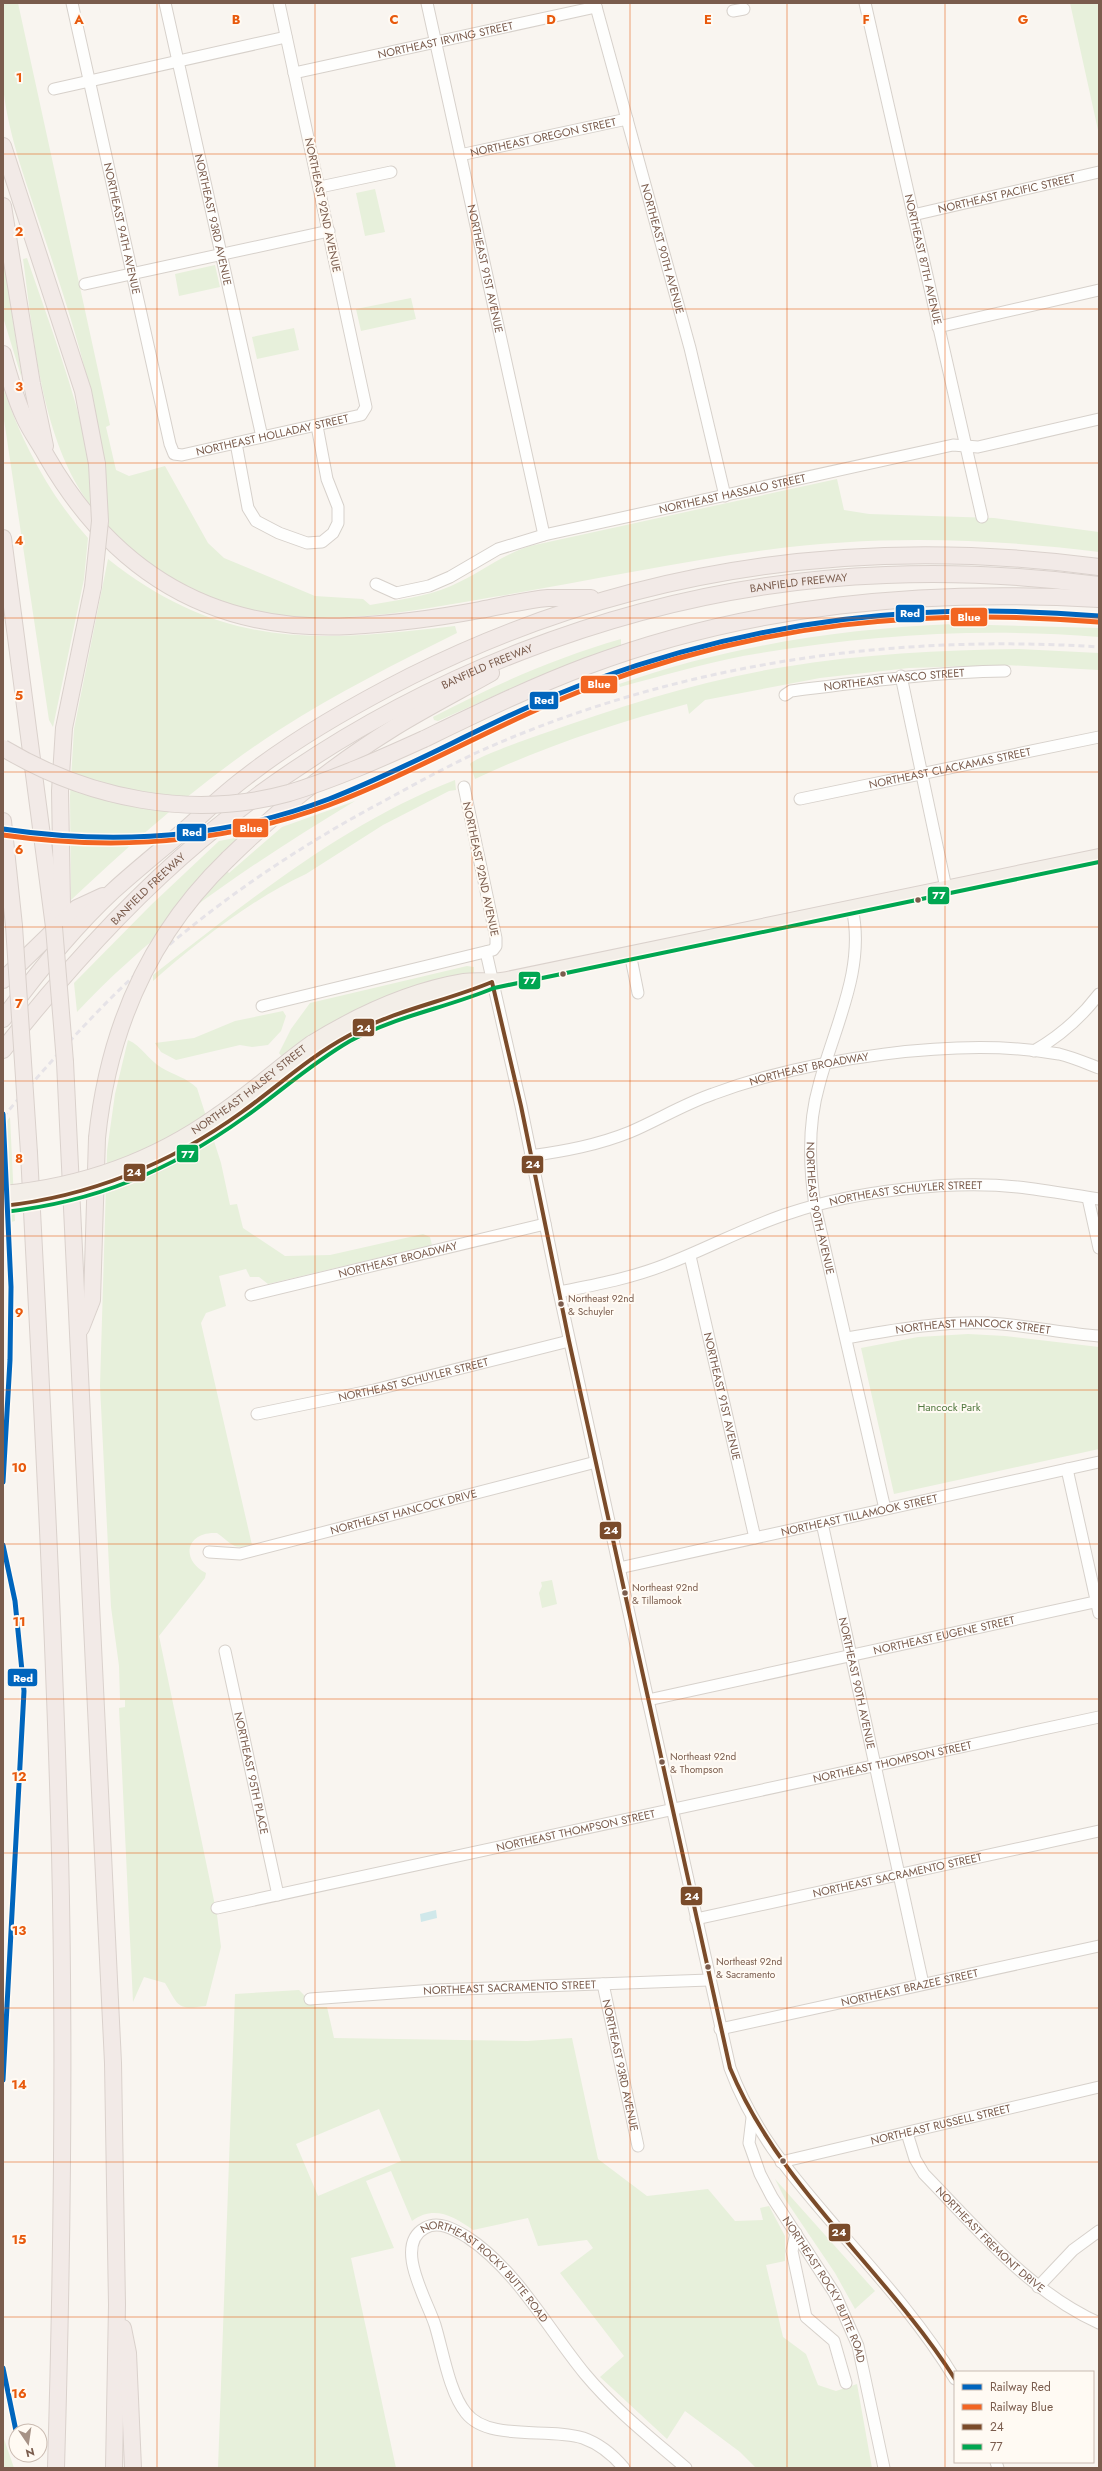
<svg xmlns="http://www.w3.org/2000/svg" width="1102" height="2471" font-family="Jost,sans-serif">
  <style>
    .green { fill: #e7f0db; fill-rule: evenodd }
    .water { fill: #d0e8ea }
    .lines { fill: none; stroke-linecap: round; stroke-linejoin: round }
    .minor-casing { stroke: #d7d1cb; stroke-width: 13 }
    .major-casing { stroke: #dad1cc; stroke-width: 16 }
    .highway-casing { stroke: #dad1cc; stroke-width: 18 }
    .minor { stroke: #fefefd; stroke-width: 11 }
    .major { stroke: #f3eee8; stroke-width: 14 }
    .highway { stroke: #f2eae7; stroke-width: 16 }
    .rail { stroke: #e6e3e7; stroke-width: 3; stroke-dasharray: 6 4; stroke-linecap: butt }
    .major-bridge-casing { stroke: #dad1cc; stroke-width: 16; stroke-linecap: butt }
    .highway-bridge-casing { stroke: #dad1cc; stroke-width: 18; stroke-linecap: butt }
    .major-bridge { stroke: #f3eee8; stroke-width: 14 }
    .highway-bridge { stroke: #f2eae7; stroke-width: 16 }
    .bus-1-casing { stroke: #fffaf3; stroke-width: 7 }
    .bus-2-casing { stroke: #fffaf3; stroke-width: 7 }
    .bus-1 { stroke: #7a4b2a; stroke-width: 4 }
    .bus-2 { stroke: #00a651; stroke-width: 4 }
    .rail-1-casing { stroke: #fffaf3; stroke-width: 8 }
    .rail-2-casing { stroke: #fffaf3; stroke-width: 8 }
    .rail-1 { stroke: #0065bd; stroke-width: 5 }
    .rail-2 { stroke: #f26522; stroke-width: 5 }
    .grid { fill: none; stroke: #e8590c; stroke-width: 1; stroke-opacity: 0.55 }
    .bus-dot { fill: #7a5c4d; stroke: #fffaf3; stroke-width: 1.5 }
    .labels { text-anchor: middle; dominant-baseline: central; stroke-width: 4; stroke-linejoin: round; paint-order: stroke }
    .bus-label { font-size: 10px; fill: #7a5c4d; stroke: #fffaf3; text-anchor: start }
    .street-label { font-size: 11px; fill: #7a5c4d; stroke: #fffaf3 }
    .park-label { font-size: 11px; fill: #537a41; stroke: #fffaf3 }
    .grid-label { font-size: 13px; text-anchor: middle; font-weight: bold; fill: #e8590c; stroke: #fffaf3; stroke-width: 4; stroke-linejoin: round; paint-order: stroke }
    .line-badge { stroke: #fffaf3; stroke-width: 1.5 }
    .badge-label { font-size: 11px; text-anchor: middle; font-weight: bold; fill: #fff }
  </style>
  <rect width="100%" height="100%" fill="#f9f5f0"/>
  <path class="green" d="M3 3H18L110 425 106 427 116 470 129 476 165 466 208 543 224 558 315 596 363 599 370 605C396 600 426 597 451 586 479 574 501 555 530 546L837 479 844 510 869 514 994 518 1099 532V552C988 538 878 535 766 550 675 562 584 582 493 597 402 613 310 632 219 601 176 587 141 559 107 531 108 430 77 335 45 239 30 193 7 134 3 85 1 58 3 30 3 3Z
    M1070 3H1099V129L1098 130Z
    M375 189 385 232 365 236 356 193Z
    M3 258 21 372V376L3 317Z
    M27 258C49 323 74 387 88 453 91 470 91 488 93 505L91 506C41 440 34 339 23 259Z
    M215 265 220 287 179 296 175 274Z
    M411 298 416 319 361 331 356 309Z
    M294 328 299 350 257 359 252 337Z
    M3 388C23 444 48 493 88 538L84 579 53 727 49 720 3 413Z
    M108 559C223 650 317 642 455 626L457 633C397 663 336 693 279 730 203 779 136 839 71 900L70 796 74 729Z
    M953 624 1099 628V637C980 627 861 635 743 656 702 664 661 676 620 687L619 684C729 646 837 629 953 624Z
    M621 639V645L532 679 438 721 434 720 433 717C494 685 555 658 621 639Z
    M1019 649 1099 653V670L1005 665 909 668 820 678 705 700 689 714 687 704C615 723 543 747 475 779L470 764C476 757 530 738 542 734 622 706 701 680 784 667 862 654 941 650 1019 649Z
    M455 780 456 790 449 791 383 825 306 874C253 898 196 943 153 981V975C247 902 342 824 455 780Z
    M355 801C276 849 196 900 127 963 110 978 93 995 77 1012L74 983 151 905 219 841 240 837 216 860 229 873 282 827Z
    M467 966 474 967V974L283 1058 279 1053 291 1029 310 1003Z
    M283 1011 286 1016 281 1031 268 1045 252 1047 240 1045 176 1060 161 1052 155 1043 194 1038 235 1021Z
    M128 1040C142 1046 148 1060 162 1068 174 1075 187 1078 197 1088L221 1163 230 1205 237 1204 243 1228 285 1256 330 1255 423 1234 430 1237 432 1245 268 1284 259 1277H250L246 1269 219 1276 226 1306 206 1313 201 1323 252 1545C231 1550 233 1544 217 1533 187 1531 179 1559 206 1573L205 1578 159 1636 217 1915 221 1947 206 2006C177 2010 179 2007 165 1983L144 1977 133 2002 119 1708 125 1707V1700H120L119 1666 111 1607 100 1386 107 1151 115 1094Z
    M10 1117 15 1221 3 1224V1126Z
    M968 1334 1005 1336 1099 1347V1449L894 1494 861 1348 918 1337Z
    M552 1580 557 1604 542 1608 539 1593 542 1586 541 1582Z
    M299 1990 316 2007H327L334 2038 527 2041 572 2038 598 2159 647 2196 708 2189 735 2221 763 2220 760 2208 769 2206 785 2236V2261L766 2265 783 2337 806 2354 818 2385 836 2391 857 2384 872 2468H756L740 2452 685 2411 667 2439 600 2377 624 2356 560 2273 593 2248 587 2240 538 2246 528 2218 473 2230C453 2216 434 2205 412 2221L391 2171 366 2181 394 2248 351 2258 396 2468H218L235 1994ZM379 2109 401 2161 318 2196 296 2144Z
    M775 2179 875 2291 855 2309 835 2273 785 2199Z
    M3 2436 14 2468H3Z"/>
  <path class="water" d="M436 1910 437 1918 421 1922 420 1914Z"/>
  <g class="lines">
    <g class="minor-casing">
      <g id="minor">
        <path id="s1" d="M72 3 170 444 174 454 182 455 361 415 366 407 279 3"/>
        <path id="s2" d="M165 3 262 437"/>
        <path id="s3" d="M427 3 544 535"/>
        <path id="s4" d="M595 3 690 348 725 496"/>
        <path id="s5" d="M865 3 982 517"/>
        <path d="M733 11 744 9"/>
        <path id="s6" d="M294 73 596 7"/>
        <path d="M54 89 286 37"/>
        <path id="s7" d="M460 155 627 119"/>
        <path d="M320 187 391 172"/>
        <path id="s8" d="M913 215 1099 172"/>
        <path d="M85 284 329 231"/>
        <path d="M938 327 1099 290"/>
        <path d="M236 443 248 508 256 521 279 533 307 543 322 542 333 533 338 523V507L327 479 317 426"/>
        <path id="s9" d="M376 584 396 593 429 586 450 577 498 549 544 535 953 445 978 447 1099 419"/>
        <path d="M901 676 946 888"/>
        <path id="s10" d="M785 695 791 691C862 682 933 672 1005 671"/>
        <path id="s11" d="M800 799 1099 737"/>
        <path id="s12" d="M852 908C866 969 834 1027 819 1085 808 1123 809 1166 815 1206L885 1509"/>
        <path d="M486 952 521 1106 559 1292 646 1691 730 2068C755 2136 795 2179 841 2233 882 2280 923 2326 955 2379"/>
        <path d="M630 953 638 993"/>
        <path d="M262 1006 493 950 496 946V938L464 787"/>
        <path d="M1034 1051C1060 1036 1080 1019 1099 994"/>
        <path id="s13" d="M530 1156C565 1151 598 1145 630 1132 658 1120 684 1104 713 1094 807 1059 959 1036 1059 1054 1072 1057 1086 1063 1099 1068"/>
        <path d="M1088 1198 1099 1248"/>
        <path id="s14" d="M690 1256 755 1538"/>
        <path id="s15" d="M559 1292C595 1285 632 1278 667 1264 709 1248 748 1226 790 1213 855 1191 950 1180 1018 1187 1045 1190 1072 1195 1099 1199"/>
        <path id="s16" d="M251 1295 545 1224"/>
        <path id="s17" d="M846 1338C893 1330 941 1321 989 1323 1026 1325 1062 1333 1099 1336"/>
        <path id="s18" d="M257 1414 374 1390 569 1341"/>
        <path d="M1067 1469 1099 1613"/>
        <path id="s19" d="M822 1523 923 1984"/>
        <path id="s20" d="M209 1552 240 1554 596 1462"/>
        <path id="s21" d="M619 1568 1099 1462"/>
        <path id="s22" d="M225 1651 278 1895"/>
        <path id="s23" d="M648 1700 1099 1601"/>
        <path id="s24" d="M217 1908 1099 1717"/>
        <path id="s25" d="M696 1919 1099 1831"/>
        <path id="s26" d="M603 1984 638 2146"/>
        <path id="s27" d="M310 1999 435 1990 709 1980"/>
        <path id="s28" d="M720 2029 1099 1946"/>
        <path id="s29" d="M752 2118 749 2143 760 2174 772 2197 835 2294 858 2346 884 2468"/>
        <path id="s30" d="M907 2133 915 2159 924 2174C978 2229 1028 2291 1099 2323"/>
        <path id="s31" d="M781 2162 1099 2087"/>
        <path d="M796 2233 792 2251 806 2317 834 2341 846 2383"/>
        <path d="M1038 2287 1073 2250 1099 2231"/>
        <path d="M996 2462 998 2468"/>
        <path id="s32" d="M624 2468C613 2455 600 2444 583 2438 549 2427 489 2442 466 2413 449 2392 443 2351 435 2325 427 2300 393 2245 425 2228 439 2220 455 2230 467 2237 517 2270 548 2329 585 2374 615 2410 651 2438 686 2468"/>
      </g>
    </g>
    <g class="major-casing">
      <path id="major" d="M311 1043C358 1014 410 990 464 981 478 979 493 982 507 979L1099 856
        M318 1054C352 1033 387 1016 426 1003 448 997 469 992 490 983"/>
    </g>
    <g class="highway-casing">
      <g id="highway">
        <path d="M3 146 83 391 97 464"/>
        <path d="M3 206 32 384 45 446"/>
        <path d="M3 354C9 376 15 398 25 419 31 432 40 444 47 457 114 573 213 633 350 626 393 624 437 618 480 610 502 606 525 600 548 598 562 598 577 598 591 598"/>
        <path d="M3 538 54 927"/>
        <path d="M424 739C478 713 531 687 587 666 752 604 925 589 1099 599"/>
        <path d="M3 821 14 926"/>
        <path d="M228 859C278 810 335 764 395 727 426 708 459 691 491 673"/>
        <path d="M55 925 62 904 60 791 64 728 93 587"/>
        <path d="M3 980 77 908 103 896"/>
        <path d="M3 1019C36 974 72 929 113 891 135 871 157 853 180 834 202 815 223 794 246 777 297 737 354 705 411 676 629 567 859 535 1099 567"/>
        <path id="s33" d="M3 1050C63 974 127 902 201 840 391 681 638 584 886 575 957 572 1028 576 1099 585"/>
        <path d="M65 1062 113 2063 117 2305 114 2468"/>
        <path d="M29 1153C41 1386 54 1620 60 1853 65 2058 62 2263 56 2468"/>
        <path d="M81 1328 92 1300 97 1138"/>
        <path d="M123 2328 128 2353 133 2468"/>
      </g>
    </g>
    <use href="#minor" class="minor"/>
    <use href="#major" class="major"/>
    <use href="#highway" class="highway"/>
    <path class="rail" d="M3 1117C38 1076 74 1035 112 997 191 919 286 853 384 801 415 784 446 767 478 752 672 665 888 633 1099 647"/>
    <g class="major-bridge-casing">
      <g id="major-bridge">
        <path id="s34" d="M3 1193C80 1186 154 1160 217 1115 250 1093 279 1066 311 1043"/>
        <path d="M3 1206C82 1200 159 1171 223 1126 256 1103 285 1076 318 1054"/>
      </g>
    </g>
    <g class="highway-bridge-casing">
      <path id="highway-bridge" d="M93 587 100 521 97 464
        M3 748C88 799 192 820 289 793 335 779 380 759 424 739
        M14 926 29 1153
        M54 927 65 1062
        M97 1138C108 1031 149 935 228 859"/>
    </g>
    <use href="#major-bridge" class="major-bridge"/>
    <use href="#highway-bridge" class="highway-bridge"/>
    <g class="bus-1-casing">
      <path id="bus-1" d="M492 982 521 1106 569 1341 730 2068C780 2188 886 2271 955 2379
        M3 1206C92 1196 170 1164 242 1112 277 1087 309 1057 348 1036 394 1010 444 1002 492 982"/>
    </g>
    <g class="bus-2-casing">
      <path id="bus-2" d="M4 1212C95 1202 170 1171 245 1117 280 1092 312 1063 350 1041 396 1016 446 1008 494 988L1099 862"/>
    </g>
    <use href="#bus-1" class="bus-1"/>
    <use href="#bus-2" class="bus-2"/>
    <g class="rail-1-casing">
      <path id="rail-1" d="M3 829C113 845 224 839 329 799 419 764 503 713 594 680 763 619 921 601 1099 616
        M3 1114 11 1287 10 1360 3 1482
        M3 1545 15 1601 24 1691 3 2080
        M3 2368 16 2431"/>
    </g>
    <g class="rail-2-casing">
      <path id="rail-2" d="M3 835C114 851 223 844 329 805 419 771 503 720 594 686 760 624 922 607 1098 622"/>
    </g>
    <use href="#rail-1" class="rail-1"/>
    <use href="#rail-2" class="rail-2"/>
  </g>
  <path class="grid" d="M157 3V2468M315 3V2468M472 3V2468M630 3V2468M787 3V2468M945 3V2468M3 154H1099M3 309H1099M3 463H1099M3 618H1099M3 772H1099M3 927H1099M3 1081H1099M3 1236H1099M3 1390H1099M3 1544H1099M3 1699H1099M3 1853H1099M3 2008H1099M3 2162H1099M3 2317H1099"/>
  <g class="bus-dot">
    <circle cx="918" cy="900" r="3.5"/>
    <circle cx="563" cy="974" r="3.5"/>
    <circle cx="561" cy="1304" r="3.5"/>
    <circle cx="625" cy="1593" r="3.5"/>
    <circle cx="662" cy="1762" r="3.5"/>
    <circle cx="708" cy="1967" r="3.5"/>
    <circle cx="783" cy="2161" r="3.5"/>
  </g>
  <g class="labels">
    <g class="bus-label">
      <text x="568" y="1298">Northeast 92nd<tspan x="568" dy="13">&amp; Schuyler</tspan></text>
      <text x="632" y="1587">Northeast 92nd<tspan x="632" dy="13">&amp; Tillamook</tspan></text>
      <text x="670" y="1756">Northeast 92nd<tspan x="670" dy="13">&amp; Thompson</tspan></text>
      <text x="716" y="1961">Northeast 92nd<tspan x="716" dy="13">&amp; Sacramento</tspan></text>
    </g>
    <g class="street-label">
      <text stroke="none"><textPath href="#s6" startOffset="155">NORTHEAST IRVING STREET</textPath></text>
      <text stroke="none"><textPath href="#s7" startOffset="85">NORTHEAST OREGON STREET</textPath></text>
      <text stroke="none"><textPath href="#s8" startOffset="96">NORTHEAST PACIFIC STREET</textPath></text>
      <text transform="translate(323 205) rotate(78)">NORTHEAST 92ND AVENUE</text>
      <text stroke="none"><textPath href="#s2" startOffset="222">NORTHEAST 93RD AVENUE</textPath></text>
      <text stroke="none"><textPath href="#s1" startOffset="231">NORTHEAST 94TH AVENUE</textPath></text>
      <text stroke="none"><textPath href="#s4" startOffset="255">NORTHEAST 90TH AVENUE</textPath></text>
      <text stroke="none"><textPath href="#s5" startOffset="263">NORTHEAST 87TH AVENUE</textPath></text>
      <text stroke="none"><textPath href="#s3" startOffset="272">NORTHEAST 91ST AVENUE</textPath></text>
      <text stroke="none"><textPath href="#s1" startOffset="563">NORTHEAST HOLLADAY STREET</textPath></text>
      <text stroke="none"><textPath href="#s9" startOffset="375">NORTHEAST HASSALO STREET</textPath></text>
      <text stroke="none"><textPath href="#s33" startOffset="949">BANFIELD FREEWAY</textPath></text>
      <text stroke="none"><textPath href="#s33" startOffset="625">BANFIELD FREEWAY</textPath></text>
      <text stroke="none"><textPath href="#s10" startOffset="111">NORTHEAST WASCO STREET</textPath></text>
      <text stroke="none"><textPath href="#s11" startOffset="153">NORTHEAST CLACKAMAS STREET</textPath></text>
      <text transform="translate(481 869) rotate(78)">NORTHEAST 92ND AVENUE</text>
      <text stroke="none"><textPath href="#s33" startOffset="217">BANFIELD FREEWAY</textPath></text>
      <text stroke="none"><textPath href="#s13" startOffset="294">NORTHEAST BROADWAY</textPath></text>
      <text stroke="none"><textPath href="#s34" startOffset="271">NORTHEAST HALSEY STREET</textPath></text>
      <text stroke="none"><textPath href="#s15" startOffset="363">NORTHEAST SCHUYLER STREET</textPath></text>
      <text stroke="none"><textPath href="#s12" startOffset="307">NORTHEAST 90TH AVENUE</textPath></text>
      <text stroke="none"><textPath href="#s16" startOffset="151">NORTHEAST BROADWAY</textPath></text>
      <text stroke="none"><textPath href="#s17" startOffset="128">NORTHEAST HANCOCK STREET</textPath></text>
      <text stroke="none"><textPath href="#s18" startOffset="160">NORTHEAST SCHUYLER STREET</textPath></text>
      <text stroke="none"><textPath href="#s14" startOffset="144">NORTHEAST 91ST AVENUE</textPath></text>
      <text stroke="none"><textPath href="#s20" startOffset="200">NORTHEAST HANCOCK DRIVE</textPath></text>
      <text stroke="none"><textPath href="#s21" startOffset="246">NORTHEAST TILLAMOOK STREET</textPath></text>
      <text stroke="none"><textPath href="#s23" startOffset="303">NORTHEAST EUGENE STREET</textPath></text>
      <text stroke="none"><textPath href="#s19" startOffset="164">NORTHEAST 90TH AVENUE</textPath></text>
      <text stroke="none"><textPath href="#s24" startOffset="691">NORTHEAST THOMPSON STREET</textPath></text>
      <text stroke="none"><textPath href="#s22" startOffset="125">NORTHEAST 95TH PLACE</textPath></text>
      <text stroke="none"><textPath href="#s24" startOffset="367">NORTHEAST THOMPSON STREET</textPath></text>
      <text stroke="none"><textPath href="#s25" startOffset="206">NORTHEAST SACRAMENTO STREET</textPath></text>
      <text stroke="none"><textPath href="#s27" startOffset="200">NORTHEAST SACRAMENTO STREET</textPath></text>
      <text stroke="none"><textPath href="#s28" startOffset="194">NORTHEAST BRAZEE STREET</textPath></text>
      <text stroke="none"><textPath href="#s26" startOffset="83">NORTHEAST 93RD AVENUE</textPath></text>
      <text stroke="none"><textPath href="#s31" startOffset="164">NORTHEAST RUSSELL STREET</textPath></text>
      <text stroke="none"><textPath href="#s30" startOffset="138">NORTHEAST FREMONT DRIVE</textPath></text>
      <text stroke="none"><textPath href="#s32" startOffset="452">NORTHEAST ROCKY BUTTE ROAD</textPath></text>
      <text stroke="none"><textPath href="#s29" startOffset="191">NORTHEAST ROCKY BUTTE ROAD</textPath></text>
    </g>
    <g class="park-label">
      <text x="949" y="1407">Hancock Park</text>
    </g>
  </g>
  <g class="grid-label">
    <text x="79" y="24">A</text>
    <text x="236" y="24">B</text>
    <text x="394" y="24">C</text>
    <text x="551" y="24">D</text>
    <text x="708" y="24">E</text>
    <text x="866" y="24">F</text>
    <text x="1023" y="24">G</text>
    <text x="19" y="82">1</text>
    <text x="19" y="236">2</text>
    <text x="19" y="391">3</text>
    <text x="19" y="545">4</text>
    <text x="19" y="700">5</text>
    <text x="19" y="854">6</text>
    <text x="19" y="1008">7</text>
    <text x="19" y="1163">8</text>
    <text x="19" y="1317">9</text>
    <text x="19" y="1472">10</text>
    <text x="19" y="1626">11</text>
    <text x="19" y="1781">12</text>
    <text x="19" y="1935">13</text>
    <text x="19" y="2089">14</text>
    <text x="19" y="2244">15</text>
    <text x="19" y="2398">16</text>
  </g>
  <g class="line-badge">
    <rect x="895" y="604" width="30" height="19" rx="4" fill="#0065bd"/>
    <rect x="950" y="607" width="38" height="20" rx="4" fill="#f26522"/>
    <rect x="580" y="675" width="38" height="19" rx="4" fill="#f26522"/>
    <rect x="529" y="691" width="30" height="19" rx="4" fill="#0065bd"/>
    <rect x="232" y="818" width="37" height="20" rx="4" fill="#f26522"/>
    <rect x="176" y="823" width="31" height="19" rx="4" fill="#0065bd"/>
    <rect x="927" y="886" width="23" height="19" rx="4" fill="#00a651"/>
    <rect x="518" y="971" width="23" height="19" rx="4" fill="#00a651"/>
    <rect x="352" y="1018" width="23" height="19" rx="4" fill="#7a4b2a"/>
    <rect x="176" y="1144" width="23" height="19" rx="4" fill="#00a651"/>
    <rect x="521" y="1155" width="23" height="19" rx="4" fill="#7a4b2a"/>
    <rect x="123" y="1163" width="23" height="19" rx="4" fill="#7a4b2a"/>
    <rect x="599" y="1521" width="23" height="19" rx="4" fill="#7a4b2a"/>
    <rect x="7" y="1668" width="31" height="19" rx="4" fill="#0065bd"/>
    <rect x="680" y="1886" width="23" height="20" rx="4" fill="#7a4b2a"/>
    <rect x="828" y="2223" width="23" height="19" rx="4" fill="#7a4b2a"/>
  </g>
  <g class="badge-label">
    <text x="910" y="617">Red</text>
    <text x="969" y="621">Blue</text>
    <text x="599" y="688">Blue</text>
    <text x="544" y="704">Red</text>
    <text x="251" y="832">Blue</text>
    <text x="192" y="836">Red</text>
    <text x="939" y="899">77</text>
    <text x="530" y="984">77</text>
    <text x="364" y="1032">24</text>
    <text x="188" y="1158">77</text>
    <text x="533" y="1168">24</text>
    <text x="134" y="1176">24</text>
    <text x="611" y="1534">24</text>
    <text x="23" y="1682">Red</text>
    <text x="692" y="1900">24</text>
    <text x="839" y="2236">24</text>
  </g>
  <rect width="1102" height="2471" fill="none" stroke="#7a5c4d" stroke-width="8"/>
  <rect x="954" y="2371" width="140" height="92" fill="#fffaf3" stroke="#cabbb1"/>
  <rect x="962" y="2384" width="20" height="6" fill="#0065bd" stroke="#cabbb1"/>
  <text x="990" y="2391" font-size="12" fill="#7a5c4d">Railway Red</text>
  <rect x="962" y="2404" width="20" height="6" fill="#f26522" stroke="#cabbb1"/>
  <text x="990" y="2411" font-size="12" fill="#7a5c4d">Railway Blue</text>
  <rect x="962" y="2424" width="20" height="6" fill="#7a4b2a" stroke="#cabbb1"/>
  <text x="990" y="2431" font-size="12" fill="#7a5c4d">24</text>
  <rect x="962" y="2444" width="20" height="6" fill="#00a651" stroke="#cabbb1"/>
  <text x="990" y="2451" font-size="12" fill="#7a5c4d">77</text>
  <g transform="translate(28 2443) rotate(167)"><circle r="19" fill="#fffaf3" stroke="#cabbb1"/>
  <path d="M0-3L7 15L0 10L-7 15Z" fill="#a69286"/>
  <text y="-6" font-size="11" font-weight="bold" text-anchor="middle" fill="#7a5c4d">N</text>
  </g>
</svg>
